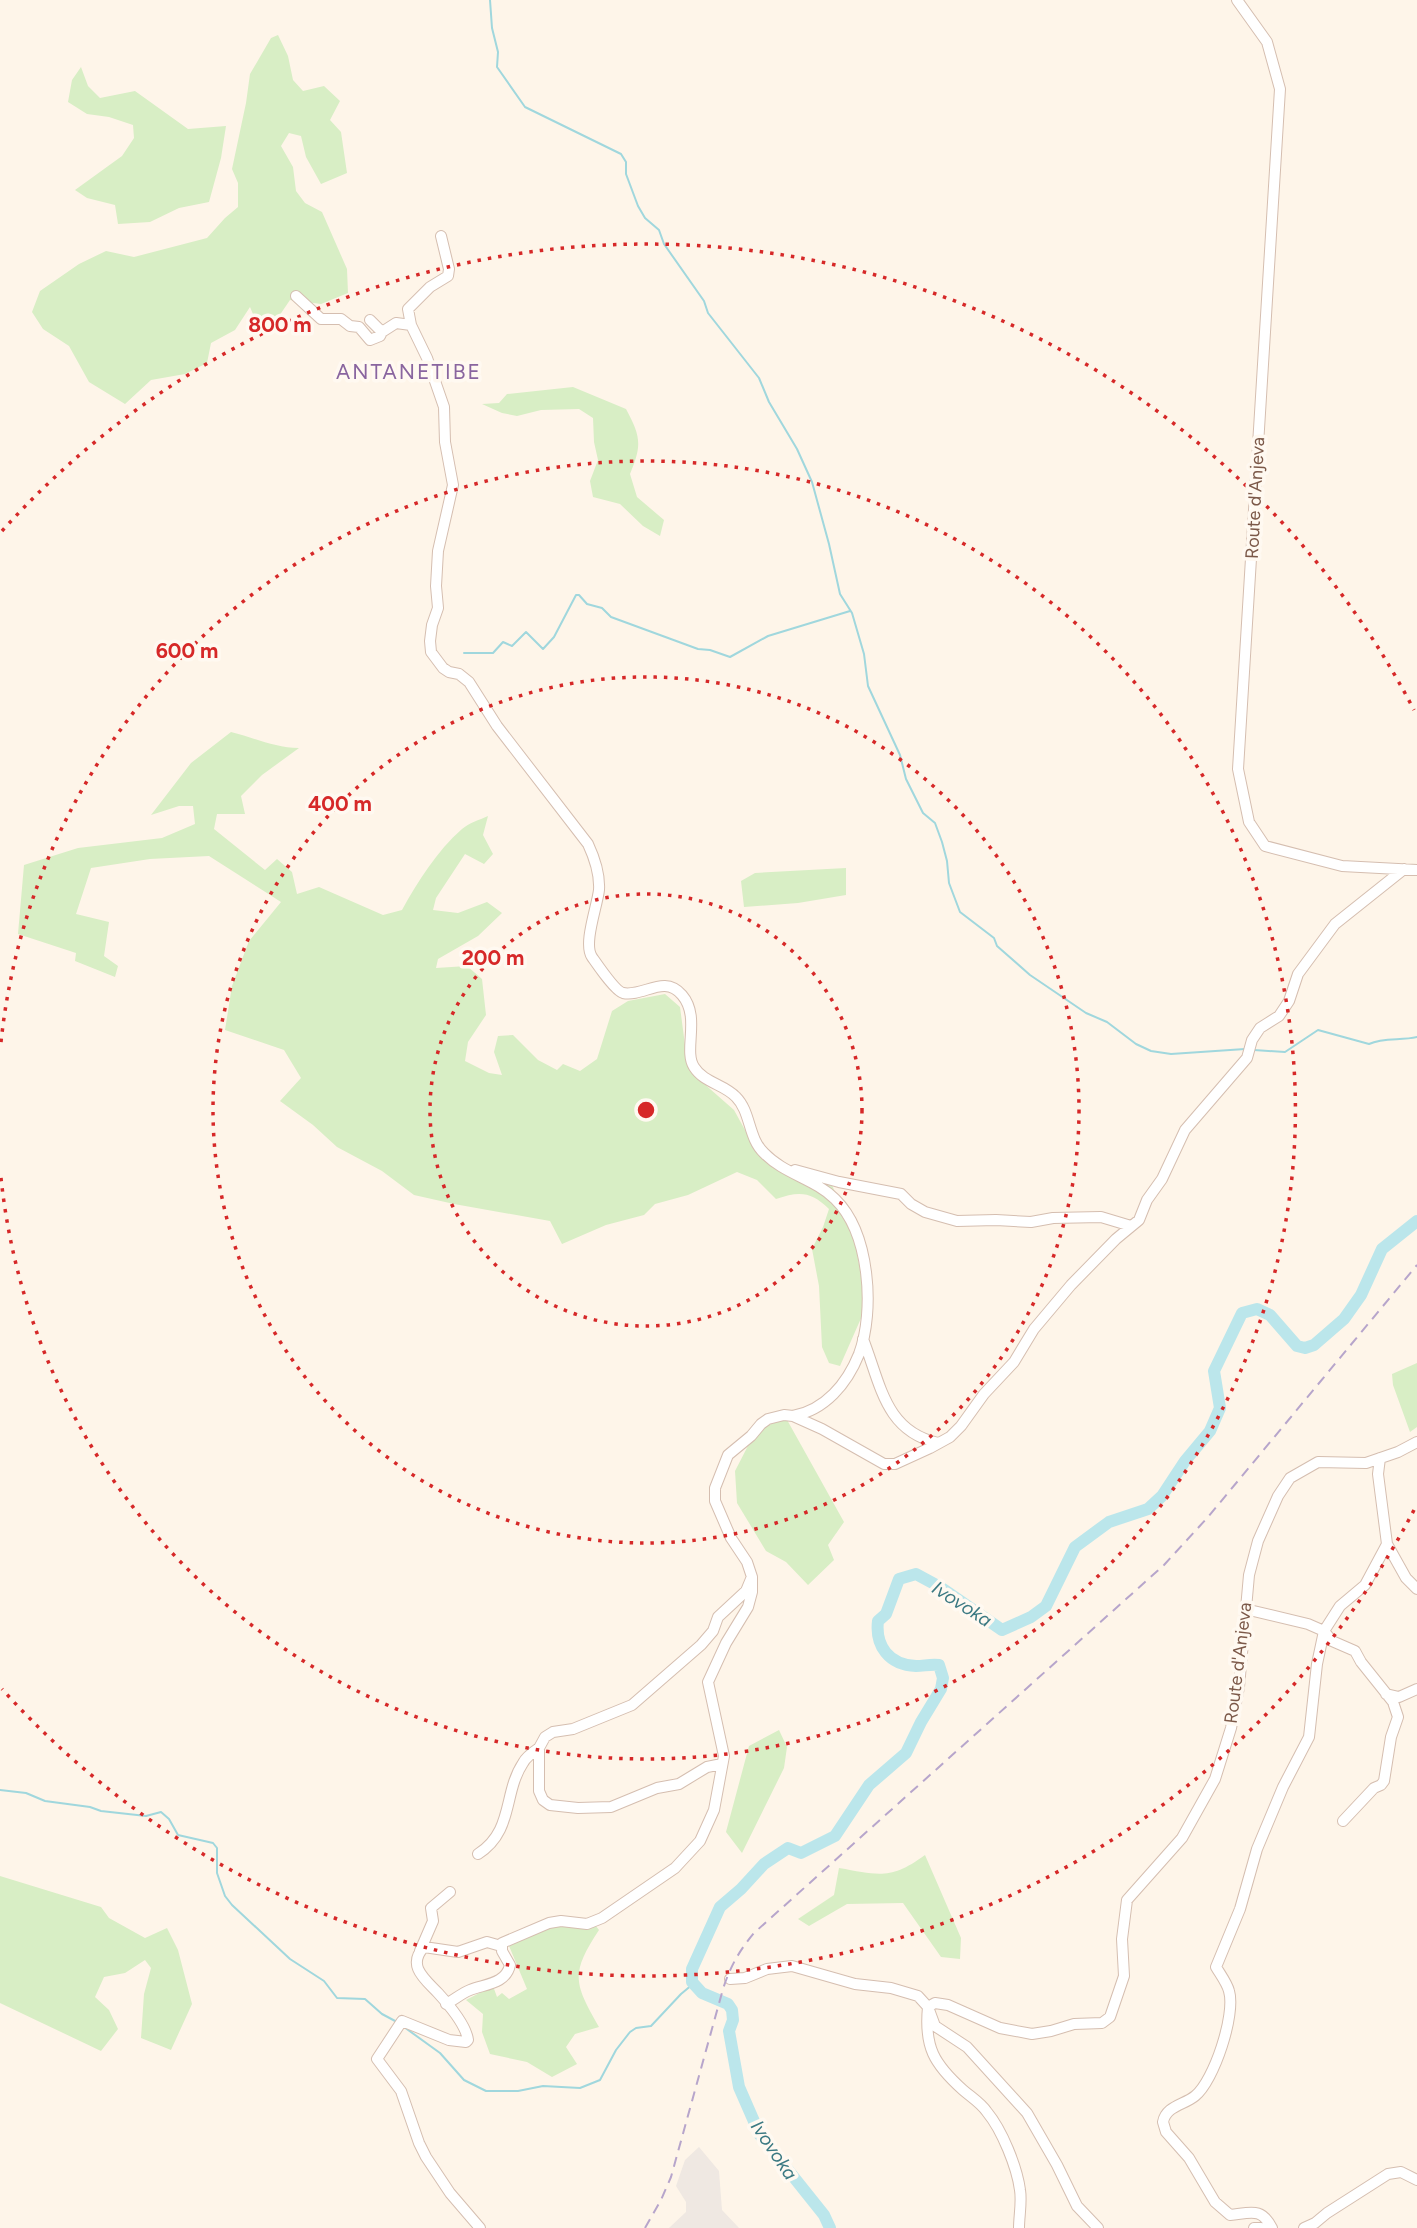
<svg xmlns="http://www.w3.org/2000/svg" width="1417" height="2228" font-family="Figtree,sans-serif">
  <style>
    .industrial { fill: #efe8e2 }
    .green { fill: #d8eec5 }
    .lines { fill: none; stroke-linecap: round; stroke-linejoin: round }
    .stream { stroke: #a0d7dd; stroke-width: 2 }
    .river { stroke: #bbe6eb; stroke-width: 12 }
    .minor-casing { stroke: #d5beb0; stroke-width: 12 }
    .minor { stroke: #fff; stroke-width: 10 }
    .rail { stroke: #b7a5cb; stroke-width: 2; stroke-dasharray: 10 7; stroke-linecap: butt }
    .ring { fill: none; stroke: #d62828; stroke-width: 3.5; stroke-dasharray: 3.5 7 }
    .labels { text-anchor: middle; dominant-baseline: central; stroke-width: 7; stroke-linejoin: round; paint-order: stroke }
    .street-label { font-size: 18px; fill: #7c5949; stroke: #fff9f1 }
    .water-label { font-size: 19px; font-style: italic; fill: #3b7982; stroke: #fff9f1 }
    .quarter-label { font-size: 21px; letter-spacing: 2px; fill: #89659f; stroke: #fff9f1 }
    .centre { fill: #d62828; stroke: #fff9f1; stroke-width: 3.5 }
    .ring-label { font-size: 21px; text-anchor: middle; font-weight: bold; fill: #d62828; stroke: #fff9f1; stroke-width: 7; stroke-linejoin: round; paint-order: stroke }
  </style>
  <rect width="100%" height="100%" fill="#fef5e9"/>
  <path class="industrial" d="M699 2147 719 2171 722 2210 739 2228H669L686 2212V2202L676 2186 685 2160Z"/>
  <path class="green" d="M278 35 288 56 293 80 303 91 324 86 340 101 330 120 341 132 347 173 321 184 306 157 301 136 289 133 281 146 293 167 296 191 305 203 322 212 347 269 348 293 321 304 290 300 273 325 258 326 250 307 235 330 211 343 207 363 185 374 151 380 125 404 89 382 69 346 43 329 32 312 40 291 79 264 106 251 134 257 207 238 225 218 238 207V183L232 169 246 103 250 74 271 38Z
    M81 67 88 86 100 98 135 91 188 129 226 126 221 158 209 202 179 208 150 222 118 224 115 205 87 198 75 190 122 156 134 138 133 125 109 117 87 114 68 102 72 80Z
    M573 387 626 409C641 437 642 445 630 474L637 497 664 520 660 536 643 526 620 504 593 497 590 481 598 460 594 442 593 418 579 409 541 410 517 416 502 413 482 404 499 403 507 394Z
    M231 732C255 738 275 748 299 748L262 775 241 796 245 814H217L214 829 265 870 277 859 292 872 297 894 319 887 383 915 402 910C418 881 437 851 462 829 469 823 479 820 488 816L483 835 493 854 484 864 465 854 436 898 433 910 458 913 487 902 502 913 478 936 438 959 436 968 467 966 482 979 486 1015 468 1042 465 1061 489 1073 502 1075 494 1052 498 1036 513 1035 538 1060 557 1070 563 1064 580 1071 597 1059 612 1011 628 1001 665 994 680 1007 687 1060 693 1074 734 1110 756 1150 832 1185 854 1237 863 1286 862 1316 840 1366 829 1363 822 1347 819 1286 812 1249 823 1227 829 1209C811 1191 799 1191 776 1199L757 1180 737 1172 688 1195 655 1204 644 1215 606 1225 562 1244 550 1221 454 1204 414 1195 382 1171 337 1147 313 1125 280 1101 301 1078 284 1050 225 1030 232 986 249 941 281 902 209 856 150 859 91 868 76 914 109 922 104 956 118 966 115 977 75 961 76 953 18 934 24 865 78 848 162 838 195 824 193 806H179L151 815 191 763Z
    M846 868V895L798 903 744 907 741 881 755 873Z
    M1417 1363V1427L1410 1432 1393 1385 1392 1374Z
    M786 1418 844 1522 828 1545 834 1560 808 1585 786 1562 766 1551 737 1503 735 1471 751 1440 764 1427Z
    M779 1730 787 1747 784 1768 742 1853 726 1832 749 1746Z
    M925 1855 961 1938 960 1959 941 1957 903 1903 847 1904 809 1926 798 1919 834 1895 839 1868C879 1875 891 1880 925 1855Z
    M0 1876 101 1907 109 1918 145 1938 167 1928 178 1950 192 2004 171 2050 141 2038 144 1994 151 1968 145 1960 125 1973 104 1977 95 1997 109 2010 118 2029 101 2051 0 2003Z
    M567 1923 595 1925 599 1930C570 1974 574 1983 599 2027L575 2034 566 2047 577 2064 552 2077 527 2062 490 2054 482 2032 483 2014 466 2000 493 1986 497 1997 502 1993 509 1999 527 1989 507 1941Z"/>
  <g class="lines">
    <path class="stream" d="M490 0 492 28 498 52 497 67 525 107 621 154 626 162V174L638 206 645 218 659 230 664 244 704 301 708 313 759 378 769 402 797 449 812 482 829 544 840 594 852 613 864 654 868 686 900 755 906 779 923 813 935 823 942 842 947 861 949 883 960 912 994 938 997 946 1030 975 1086 1013 1107 1022 1136 1044 1151 1051 1171 1054 1245 1049
      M464 653H493L503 642 512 646 526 632 543 649 554 637 576 595H579L587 604 602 608 611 617 698 649 710 650 730 657 768 636 850 611
      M1254 1050 1285 1052 1318 1030 1369 1044C1384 1037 1401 1041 1417 1037
      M0 1790 26 1793 45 1801 90 1807 101 1811 146 1816 161 1812 169 1819 178 1835 213 1843 217 1848V1873L225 1896 232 1905 290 1959 324 1981 337 1998 365 1999 382 2014 397 2022
      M404 2027 440 2053 464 2080 486 2091H518L543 2086 580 2088 600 2080 616 2050 630 2032 636 2028 651 2026 681 1994 693 1984"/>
    <path class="river" d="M830 2228 824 2215 760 2135 739 2087 729 2031 733 2020 732 2010 728 2004 702 1993 692 1982V1969L720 1907 741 1889 764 1864 788 1848 801 1853 835 1836 869 1785 906 1753 921 1722 941 1689 943 1678 939 1665C930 1664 924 1666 916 1666 889 1665 875 1646 878 1621L886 1614 899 1579 916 1574 940 1587 1002 1630 1031 1617 1046 1606 1075 1547 1109 1522 1148 1509 1162 1496 1185 1461 1210 1431 1220 1408 1214 1371 1242 1313 1257 1309 1270 1315 1297 1346 1305 1348 1314 1345 1344 1319 1361 1295 1382 1249 1417 1221"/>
    <g class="minor-casing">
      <path id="minor" d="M1237 0 1267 42 1280 89 1238 769 1249 822 1265 846 1342 866 1417 870
        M296 296 321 319H341L350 326 359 327 370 340 380 336 382 332
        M370 320 382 332 396 323 411 325 427 358 444 407 445 442 453 485 438 551 436 586 438 608 432 625 430 641 431 652 443 668 449 672 459 674 469 682 497 726 588 844C595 859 600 874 599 890 597 907 583 944 592 957 597 964 615 991 623 993 644 997 664 974 682 995 701 1017 683 1050 694 1067 704 1083 724 1084 736 1097 751 1112 748 1138 764 1153 784 1174 815 1179 835 1199 870 1233 875 1311 859 1354 847 1384 825 1410 793 1416
        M411 325 408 309 430 287 448 276 449 269 441 236
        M795 1170 839 1182 901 1194 911 1204 925 1212 957 1221 996 1220 1031 1222 1053 1218 1101 1217 1131 1226
        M863 1339C881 1385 885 1431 938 1443
        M1387 1544 1406 1578 1417 1589
        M1245 1609 1308 1624 1324 1631 1332 1641 1355 1651 1361 1662 1393 1702 1398 1717 1391 1737 1384 1781 1381 1785 1374 1788 1343 1821
        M1386 1694 1399 1697 1417 1689
        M722 1764 707 1767 679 1784 657 1788 611 1807 578 1808 550 1805 543 1800 539 1791V1748L545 1737 553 1732 573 1729 632 1705 701 1645 713 1631 718 1617 746 1591 751 1579
        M478 1854C514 1831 503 1793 523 1763 526 1757 533 1752 539 1748
        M420 1951 433 1921 431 1908 450 1892
        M730 1979 745 1978 767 1969 792 1966 855 1984 891 1988 918 1996 928 2007 935 2026 967 2047 1027 2113 1057 2165 1077 2206 1098 2228
        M446 2004C454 2000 462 1993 470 1990 485 1984 506 1984 510 1965L502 1951V1943L549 1923 561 1921 587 1924 602 1918 675 1868 700 1841 714 1810 724 1756 708 1682 726 1643 748 1607 752 1592V1577L747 1562 731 1538 715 1501V1488L728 1455 751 1436 761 1424 768 1419 784 1415 793 1416 822 1429 884 1464H895L930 1448 950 1437 961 1426 984 1394 1014 1362 1034 1329 1071 1285 1116 1239 1139 1220 1147 1200 1162 1179 1185 1130 1247 1058 1252 1040 1260 1028 1279 1016 1289 1001 1298 974 1335 924 1404 869
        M480 2228 450 2193 426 2157 419 2143 401 2091 377 2059 402 2021 449 2040 466 2042 468 2040C466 2025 449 2005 438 1993 426 1980 406 1966 424 1947L458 1952 487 1942 501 1946
        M1019 2228C1019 2216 1022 2202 1020 2190 1017 2167 1002 2130 987 2112 981 2103 971 2097 963 2090 934 2064 924 2047 928 2007L935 2003 948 2005 1000 2028 1032 2034 1051 2031 1074 2024 1102 2023 1110 2017 1124 1976 1122 1939 1127 1900 1182 1838 1215 1779 1231 1728 1239 1687 1249 1575 1258 1541 1278 1496 1290 1478 1318 1462 1366 1463 1398 1452 1417 1442
        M1254 2228H1261
        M1272 2228C1261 2207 1251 2213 1230 2215L1215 2202 1189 2158 1166 2132 1163 2122C1166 2106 1184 2105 1195 2096 1214 2081 1236 2014 1229 1991 1227 1983 1220 1974 1216 1967L1240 1909 1257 1849 1283 1787 1309 1737 1317 1664 1324 1631 1340 1606 1365 1585 1387 1544 1378 1474 1380 1458
        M1304 2228 1315 2223 1327 2213 1388 2174 1401 2172 1417 2180"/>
    </g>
    <use href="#minor" class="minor"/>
    <path class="rail" d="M645 2228 661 2200 671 2177 723 1989C730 1967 739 1951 754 1933L1164 1565 1208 1517 1417 1265"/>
  </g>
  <g class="ring">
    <circle cx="646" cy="1110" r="216"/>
    <circle cx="646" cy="1110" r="433"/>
    <path d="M1 1042A649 649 0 1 1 1 1178"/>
    <path d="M1414 1510A866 866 0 0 1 2 1689M2 531A866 866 0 0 1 1414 710"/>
  </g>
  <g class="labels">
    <g class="street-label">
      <text transform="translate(1255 498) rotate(-87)">Route d'Anjeva</text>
      <text transform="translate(1238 1663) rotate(-83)">Route d'Anjeva</text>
    </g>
    <g class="water-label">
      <text transform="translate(962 1604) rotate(33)">Ivovoka</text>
      <text transform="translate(774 2150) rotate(56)">Ivovoka</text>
    </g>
    <g class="quarter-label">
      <text x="409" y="371">ANTANETIBE</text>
    </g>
  </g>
  <circle cx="646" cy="1110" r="10" class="centre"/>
  <g class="ring-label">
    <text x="280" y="332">800 m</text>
    <text x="187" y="658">600 m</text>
    <text x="340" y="811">400 m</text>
    <text x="493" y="965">200 m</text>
  </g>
</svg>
